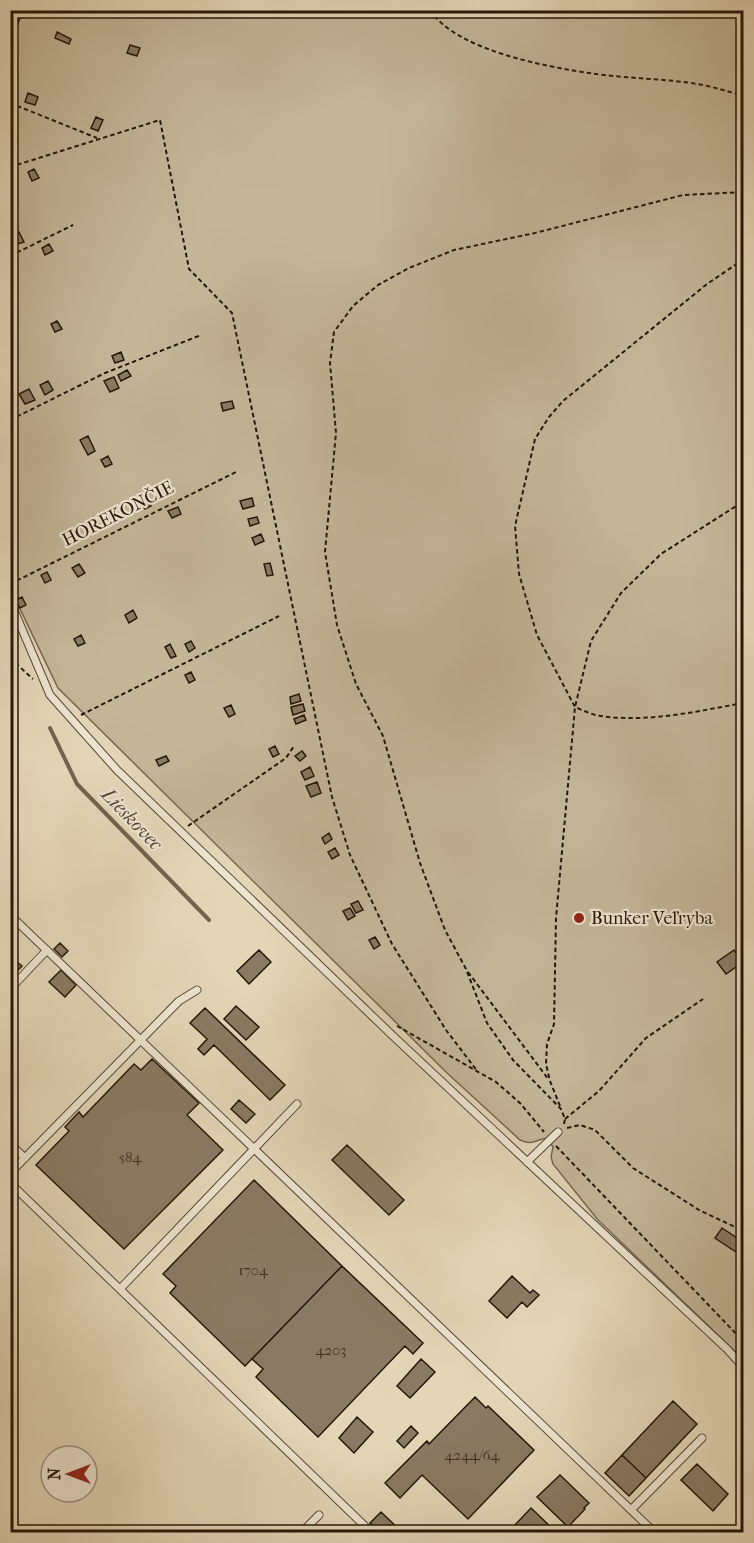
<svg xmlns="http://www.w3.org/2000/svg" width="754" height="1543" font-family="'IM FELL French Canon',serif">
  <style>
    .green { fill: #c3b699; stroke: #756650; stroke-width: 1.5 }
    .lines { fill: none; stroke-linecap: round; stroke-linejoin: round }
    .stream { stroke: #71634e; stroke-width: 4 }
    .building { fill: #897a63; stroke: #271708; stroke-width: 1.5 }
    .service-casing { stroke: #564734; stroke-width: 9 }
    .path { stroke: #271708; stroke-width: 2; stroke-dasharray: 4.5 3; stroke-linecap: butt }
    .service { stroke: #ede4d0; stroke-width: 7 }
    .poi-dot { fill: #8f2418; stroke: #ede4d0; stroke-width: 2 }
    .labels { text-anchor: middle; dominant-baseline: central; stroke-width: 4.5; stroke-linejoin: round; paint-order: stroke }
    .number-label { font-size: 15px; fill: #40301f }
    .street-label { font-size: 18px; fill: #271708; stroke: #ede4d0 }
    .poi-label { font-size: 18px; fill: #271708; stroke: #ede4d0; text-anchor: start }
    .water-label { font-size: 20px; font-style: italic; fill: #594936; stroke: #ede4d0 }
  </style>
  <rect width="100%" height="100%" fill="#e3d6b7"/>
  <filter id="stains"><feTurbulence type="fractalNoise" baseFrequency=".00333" numOctaves="4"/><feColorMatrix values="0 0 0 0 .2 0 0 0 0 .09 0 0 0 0 .02 0 0 0 .5 -.17"/></filter>
  <radialGradient id="worn" r=".72"><stop offset=".6" stop-color="#630" stop-opacity="0"/><stop offset="1" stop-color="#630" stop-opacity=".3"/></radialGradient>
  <path class="green" d="M267 10 269 15 282 10 743 11V1359L598 1220 553 1164 551 1157 553 1147 547 1138C534 1140 534 1146 520 1140L446 1072 58 688 11 590V11Z"/>
  <g class="lines">
    <path class="stream" d="M50 728 77 784 209 920"/>
  </g>
  <path class="building" d="M12 15 20 18 17 26 10 24Z
    M57 32 71 39 69 44 55 38Z
    M130 45 140 48 137 56 127 53Z
    M28 93 38 97 35 105 25 102Z
    M96 117 103 120 98 131 91 128Z
    M34 169 39 178 32 181 28 172Z
    M19 232 24 242 17 244 13 235Z
    M49 244 53 251 45 255 42 248Z
    M57 321 62 329 55 332 51 324Z
    M121 352 124 360 115 363 112 356Z
    M127 370 131 376 121 381 118 375Z
    M114 377 119 388 110 392 104 381Z
    M48 381 53 390 45 395 40 385Z
    M29 389 35 400 25 404 19 394Z
    M232 401 234 408 223 411 221 403Z
    M88 436 95 451 88 455 80 440Z
    M108 456 112 464 105 467 101 460Z
    M252 498 254 506 243 509 240 501Z
    M148 499 151 506 145 509 141 502Z
    M178 507 181 514 172 518 168 511Z
    M257 517 259 523 250 526 248 519Z
    M261 534 264 541 255 545 252 538Z
    M270 563 273 575 267 576 264 564Z
    M79 564 85 573 78 577 72 568Z
    M47 572 51 580 45 583 41 575Z
    M22 597 26 605 20 608 16 600Z
    M133 610 137 618 129 623 125 615Z
    M81 635 85 643 78 646 74 639Z
    M191 641 195 648 189 652 185 644Z
    M170 644 176 656 171 658 165 647Z
    M191 672 195 680 189 683 185 675Z
    M299 694 301 701 291 704 290 697Z
    M303 704 305 711 293 715 291 707Z
    M231 705 235 714 229 717 224 708Z
    M304 715 306 720 296 724 294 719Z
    M275 746 279 754 273 757 269 749Z
    M302 751 306 756 300 761 295 756Z
    M166 756 169 761 159 766 156 760Z
    M310 767 314 776 305 780 301 772Z
    M317 782 321 793 311 797 306 786Z
    M329 833 332 839 325 844 322 838Z
    M335 848 339 855 332 859 328 852Z
    M358 901 363 910 356 913 351 904Z
    M350 908 355 916 348 920 343 911Z
    M375 937 380 945 374 949 369 940Z
    M60 943 68 951 62 957 54 949Z
    M259 950 271 962 249 984 237 971Z
    M734 950 743 962 726 974 717 962Z
    M10 956 22 966 10 978Z
    M61 970 76 985 65 997 49 982Z
    M236 1006 259 1027 246 1040 224 1019Z
    M205 1008 285 1085 270 1100 214 1045 204 1055 198 1049 207 1039 190 1023Z
    M152 1059 199 1103 187 1115 223 1150 124 1249 36 1165 69 1131 65 1127 79 1112 83 1117 134 1064 141 1070Z
    M239 1100 255 1114 246 1123 231 1109Z
    M347 1145 404 1200 389 1215 332 1160Z
    M254 1180 342 1266 245 1366 170 1293 176 1286 163 1274Z
    M722 1228 743 1242 736 1252 715 1238Z
    M342 1266 423 1343 413 1354 405 1346 318 1437 256 1377 263 1369 252 1359Z
    M512 1276 530 1293 533 1290 539 1295 527 1307 522 1302 507 1318 489 1301Z
    M421 1359 435 1372 410 1398 397 1386Z
    M475 1397 486 1408 488 1406 534 1450 468 1519 422 1475 400 1498 385 1483 427 1441 429 1444Z
    M673 1401 697 1424 646 1478 622 1455Z
    M357 1417 373 1432 354 1453 339 1438Z
    M411 1426 418 1433 404 1448 397 1441Z
    M622 1455 646 1478 629 1496 605 1473Z
    M697 1464 728 1494 713 1511 681 1480Z
    M560 1475 589 1503 584 1508 585 1509 568 1527 537 1497Z
    M531 1508 556 1532H523L515 1525Z
    M381 1512 402 1532H380L370 1523Z"/>
  <g class="lines">
    <g class="service-casing">
      <path id="service" d="M10 601 50 695 117 770 393 1036 728 1350 744 1368
        M10 915 654 1532
        M10 989 47 950
        M10 1144 25 1158
        M527 1162 558 1132
        M10 1173 179 1001 197 990
        M10 1183 371 1532
        M120 1289 297 1104
        M631 1510 702 1438
        M302 1532 319 1515"/>
    </g>
    <path class="path" d="M430 10C456 50 543 66 589 73 626 79 666 78 703 85 717 88 730 92 744 96
      M10 103 97 138
      M10 167 160 120 189 269 232 313 332 797 350 855 392 944 446 1030 478 1072
      M10 256 73 225
      M744 259 707 284 563 401 549 417 535 439 515 526 519 574 537 635 575 707C584 711 593 715 601 716 649 723 697 711 744 703
      M10 420 105 373 201 335
      M10 584 238 471
      M10 658 33 679
      M81 715 279 616
      M188 826 286 758 294 746
      M468 972 549 1080
      M397 1026 496 1082 521 1104 544 1132
      M560 1106 550 1081 546 1064 547 1044 554 1024 556 918 575 707 591 641 621 593 661 554 744 501
      M565 1119 599 1091 646 1038 703 999
      M564 1124 565 1119 561 1109 513 1060 487 1023 466 969 445 930 420 863 383 736 356 684 337 625 325 552 336 433 330 363 334 332 353 306 378 285 409 268 454 250 535 233 683 195 744 192
      M567 1128 580 1125 595 1130 633 1168 699 1210 735 1227
      M556 1146 744 1342"/>
    <use href="#service" class="service"/>
  </g>
  <circle class="poi-dot" cx="579" cy="918" r="6"/>
  <g class="labels">
    <g class="number-label">
      <text x="130" y="1157">584</text>
      <text x="253" y="1270">1704</text>
      <text x="331" y="1350">4203</text>
      <text x="472" y="1455">4244/64</text>
    </g>
    <g class="street-label">
      <text transform="translate(118 514) rotate(-27)">HOREKONČIE</text>
    </g>
    <g class="poi-label">
      <text x="591" y="918">Bunker Veľryba</text>
    </g>
    <g class="water-label">
      <text transform="translate(132 819) rotate(46)">Lieskovec</text>
    </g>
  </g>
  <rect width="754" height="1543" fill="none" stroke="#e3d6b7" stroke-width="36"/>
  <rect x="12" y="12" width="730" height="1519" fill="none" stroke="#271708" stroke-width="3"/>
  <rect x="18" y="18" width="718" height="1507" fill="none" stroke="#271708" stroke-width="1.5"/>
  <g transform="translate(69 1474) rotate(270)"><circle r="28" fill="#ede4d0" stroke="#9e9280" stroke-width="1.5"/>
  <path d="M0-4.5L10 22L0 15L-10 22Z" fill="#8f2418"/>
  <text y="-9" font-size="16" font-weight="bold" text-anchor="middle" fill="#271708">N</text>
  </g>
  <rect width="100%" height="100%" filter="url(#stains)"/>
  <rect width="100%" height="100%" fill="url(#worn)"/>
</svg>
